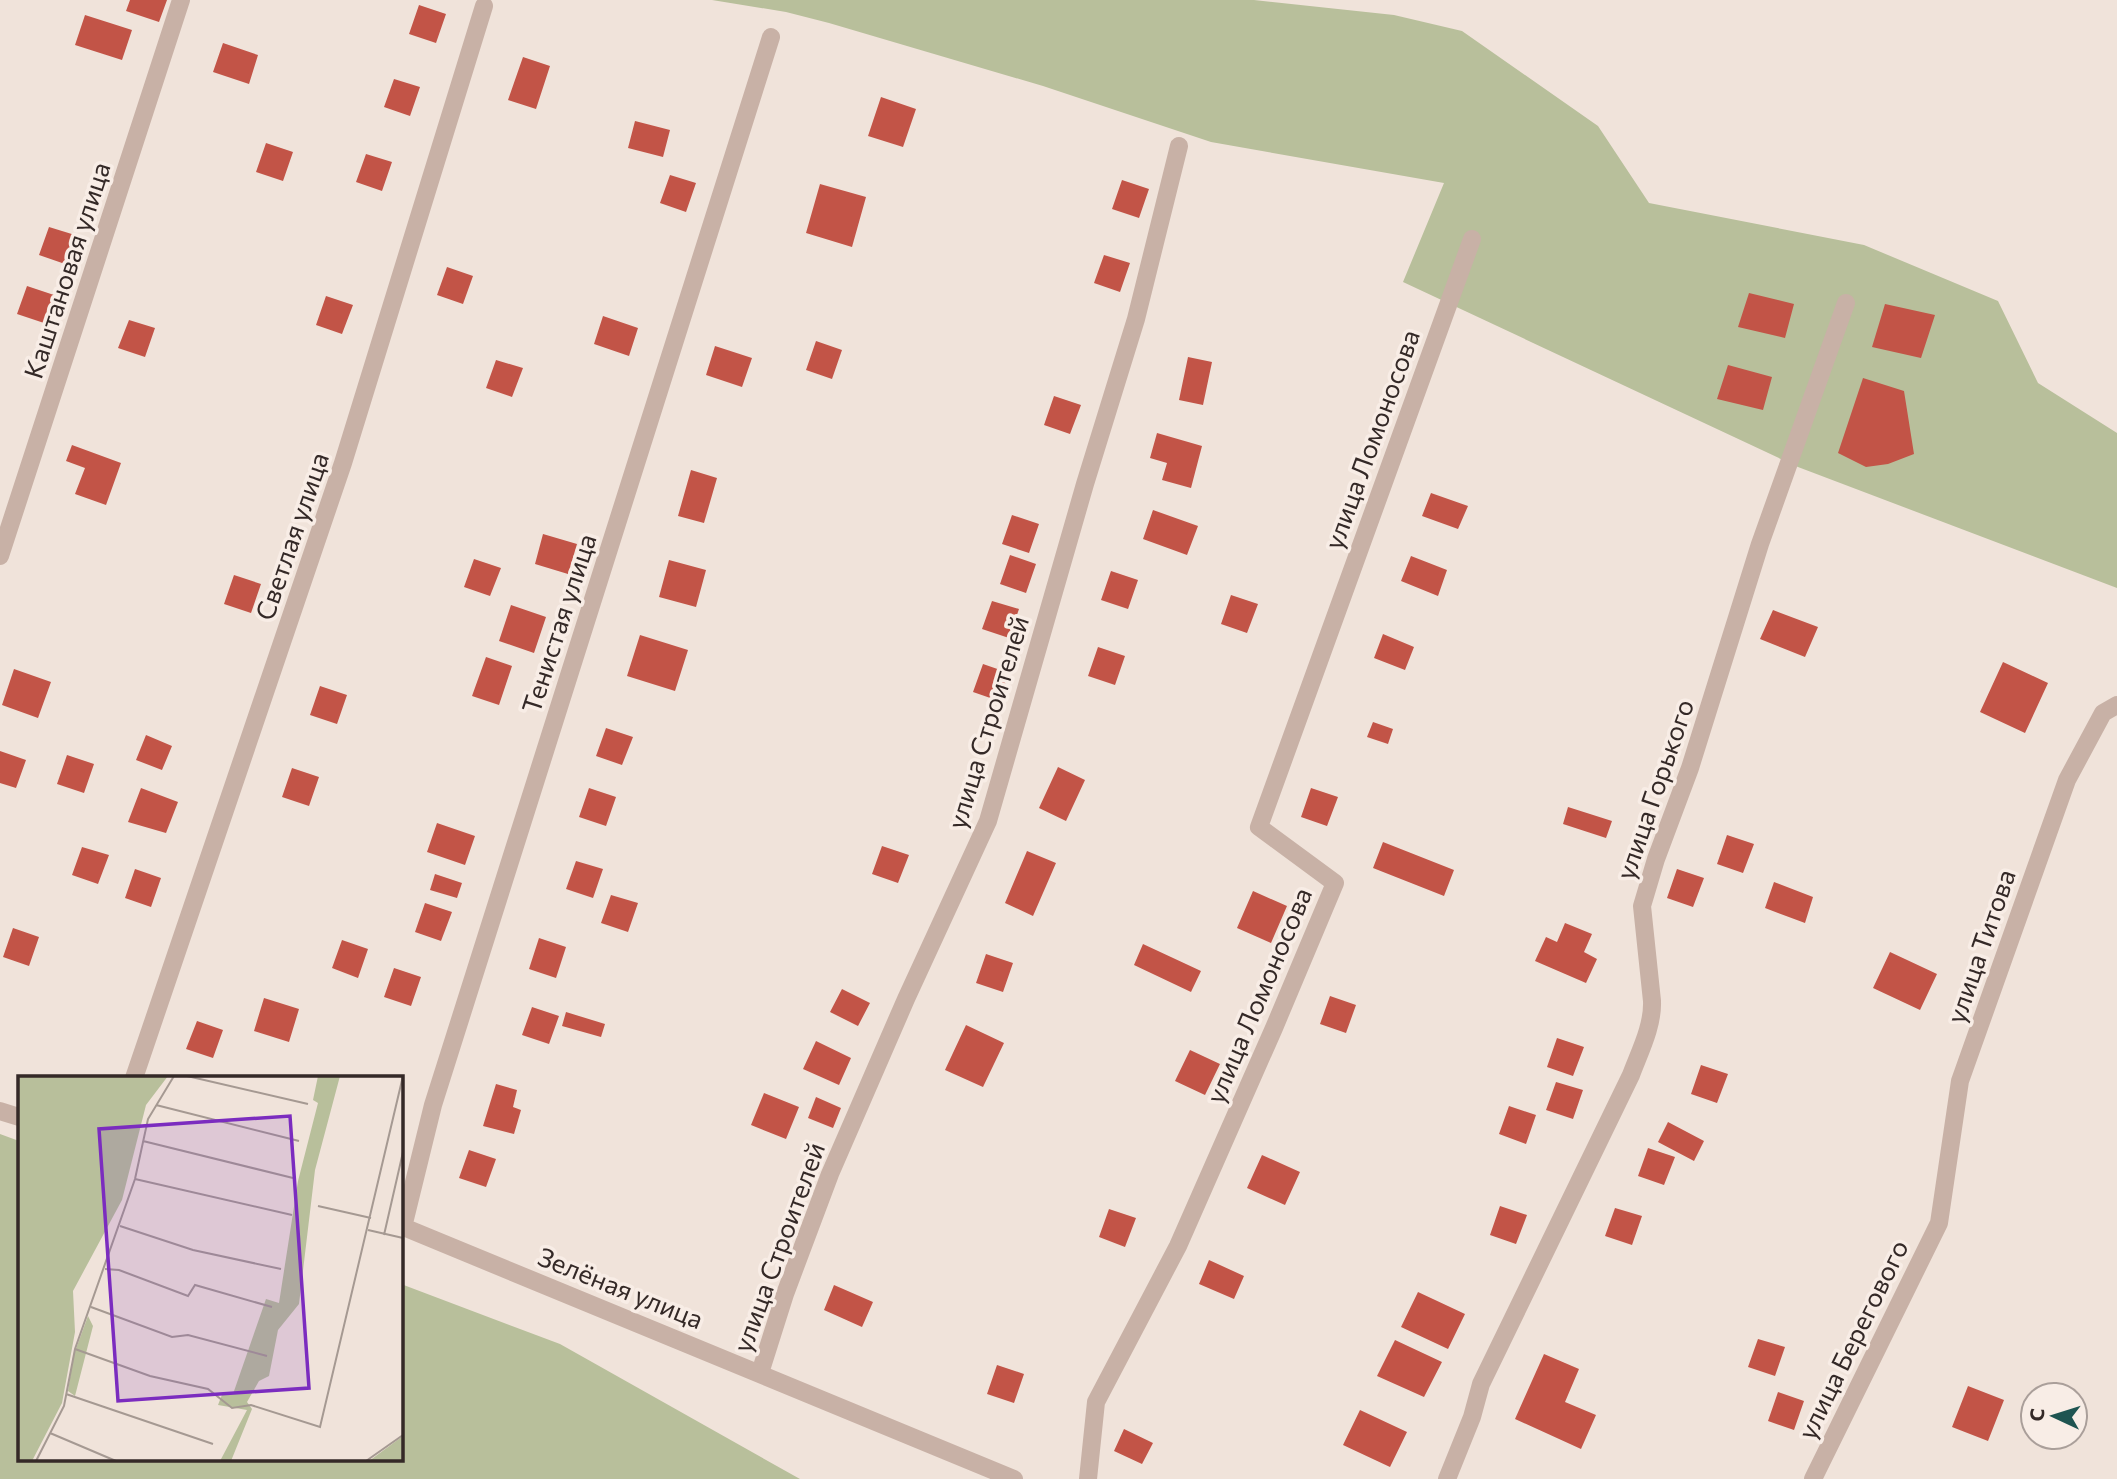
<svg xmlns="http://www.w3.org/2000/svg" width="2117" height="1479" font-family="Commissioner,sans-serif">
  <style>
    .green { fill: #b8bf9b }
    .building { fill: #c25447 }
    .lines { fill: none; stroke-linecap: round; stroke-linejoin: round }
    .street { stroke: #c8b1a6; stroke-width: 18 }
    .labels { text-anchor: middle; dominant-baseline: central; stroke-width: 7; stroke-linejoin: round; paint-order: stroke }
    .street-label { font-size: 26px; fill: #342927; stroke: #f8ede6 }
    .inset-road { fill: none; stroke: #a59992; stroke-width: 2 }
    .view { fill: #7b2cbf; fill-opacity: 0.15; stroke: #7b2cbf; stroke-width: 3.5 }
    .inset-edge { fill: none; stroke: #342927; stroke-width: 3.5 }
  </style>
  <rect width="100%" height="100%" fill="#f0e3da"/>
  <path class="green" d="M712 0H1254L1394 15 1462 31 1598 126 1649 203 1864 245 1998 301 2038 383 2117 433V588L1798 467 1403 282 1444 183 1211 142 1043 86 829 23 786 12Z
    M0 1134 19 1141V1460H401V1284L560 1344 800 1479H0Z"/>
  <path class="building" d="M130 0H167L159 22 126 11Z
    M419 5 446 14 436 43 409 34Z
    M85 15 132 30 122 60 75 45Z
    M223 43 258 55 249 84 213 72Z
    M523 57 550 66 536 109 508 100Z
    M394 79 420 87 410 116 384 107Z
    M881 97 916 109 903 147 868 136Z
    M635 121 670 130 663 157 628 148Z
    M266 143 293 152 283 181 256 172Z
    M366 154 392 162 382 191 356 182Z
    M670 175 696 183 686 212 660 203Z
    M1122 180 1149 189 1139 218 1112 209Z
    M820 184 866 197 852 247 806 233Z
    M49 227 75 235 65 264 39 255Z
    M1104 255 1130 263 1120 292 1094 283Z
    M447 267 473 276 463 304 437 295Z
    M27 286 54 295 44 323 17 314Z
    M1749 293 1794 304 1785 338 1738 327Z
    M326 296 353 305 342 334 316 325Z
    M1885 304 1935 315 1921 358 1872 347Z
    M603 316 638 328 629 356 594 344Z
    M129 320 155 328 145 357 118 348Z
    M816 341 842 350 832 379 806 370Z
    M715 346 752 358 742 387 706 375Z
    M1188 357 1212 362 1203 405 1179 400Z
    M496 360 523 368 512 397 486 388Z
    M1728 365 1772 377 1763 410 1717 399Z
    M1863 378 1904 391 1914 454 1888 464 1866 467 1838 453Z
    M1054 396 1081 405 1070 434 1044 425Z
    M1157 433 1202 446 1191 488 1162 480 1167 463 1150 458Z
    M72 445 121 463 106 505 75 494 85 468 66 461Z
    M691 470 717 478 704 523 678 516Z
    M1431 493 1468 506 1458 529 1422 516Z
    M1153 510 1198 526 1187 555 1143 539Z
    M1012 515 1039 524 1029 553 1002 544Z
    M543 534 577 544 568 574 535 564Z
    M1010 555 1036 564 1026 593 1000 584Z
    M1411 556 1447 570 1438 596 1401 581Z
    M474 559 501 568 490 596 464 587Z
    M669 560 706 570 696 607 659 597Z
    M1111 571 1138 580 1128 609 1101 600Z
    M234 575 261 584 251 613 224 604Z
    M1231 595 1258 604 1247 633 1221 624Z
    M992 601 1019 609 1009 638 982 629Z
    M511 605 546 617 534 653 499 641Z
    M1773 610 1818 627 1805 657 1760 639Z
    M1383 634 1414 647 1405 670 1374 658Z
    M640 635 688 650 675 691 627 676Z
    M1098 647 1125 656 1115 685 1088 676Z
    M486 657 512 666 499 705 472 696Z
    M2003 662 2048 683 2025 733 1980 712Z
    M983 664 1009 673 999 701 973 692Z
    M14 669 51 682 38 718 2 705Z
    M320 686 347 695 337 724 310 715Z
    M1373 722 1393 729 1388 744 1367 737Z
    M606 728 633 737 622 765 596 756Z
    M146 735 172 746 162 770 136 760Z
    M0 751 26 760 16 788 0 783Z
    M67 755 94 764 84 793 57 784Z
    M1058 767 1085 780 1066 821 1039 808Z
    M292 768 319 777 309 806 282 797Z
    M141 788 178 802 166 833 128 822Z
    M589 788 616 797 606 826 579 817Z
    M1311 788 1338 797 1327 826 1301 817Z
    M1568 807 1612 821 1606 838 1563 824Z
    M437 823 475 836 465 865 427 852Z
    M1727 835 1754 844 1743 873 1717 864Z
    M1383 842 1454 870 1444 896 1373 868Z
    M882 846 909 855 898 883 872 874Z
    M82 847 109 855 98 884 72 875Z
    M1027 851 1056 863 1033 916 1005 903Z
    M576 861 603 869 593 898 566 889Z
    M135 869 161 878 151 907 125 898Z
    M1677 869 1704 878 1693 907 1667 898Z
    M435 874 462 883 457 898 430 890Z
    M1774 882 1813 897 1805 923 1765 908Z
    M1253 891 1287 906 1271 943 1237 928Z
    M611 895 638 903 628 932 601 923Z
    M425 903 452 912 441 941 415 932Z
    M1565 923 1592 934 1584 952 1597 959 1586 983 1535 961 1546 937 1557 942Z
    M13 928 39 937 29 966 3 957Z
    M539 938 566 947 556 978 529 969Z
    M342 940 368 949 358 978 332 968Z
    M1143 944 1201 971 1191 992 1134 965Z
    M1890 952 1937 974 1920 1010 1873 988Z
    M986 954 1013 963 1003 992 976 983Z
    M394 968 421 977 411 1006 384 997Z
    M842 989 870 1003 858 1026 830 1012Z
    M1330 996 1356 1005 1346 1033 1320 1024Z
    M264 998 299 1009 289 1042 254 1031Z
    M532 1007 559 1016 549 1044 522 1035Z
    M566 1012 605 1024 601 1037 562 1026Z
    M197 1021 223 1030 213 1058 186 1049Z
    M966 1025 1004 1043 983 1087 945 1070Z
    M1557 1038 1584 1047 1573 1076 1547 1067Z
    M816 1041 851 1058 839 1085 803 1069Z
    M1190 1050 1220 1064 1205 1095 1175 1081Z
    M1701 1065 1728 1074 1717 1103 1691 1094Z
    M1556 1082 1583 1090 1573 1119 1546 1110Z
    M496 1084 517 1090 513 1107 521 1110 514 1134 483 1126Z
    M764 1093 799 1107 786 1139 751 1125Z
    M816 1097 841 1108 833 1128 808 1118Z
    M1509 1106 1536 1115 1526 1144 1499 1134Z
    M1668 1122 1704 1141 1694 1161 1658 1142Z
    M1648 1148 1675 1157 1664 1185 1638 1176Z
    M469 1150 496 1159 486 1187 459 1178Z
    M1262 1155 1300 1172 1285 1205 1247 1188Z
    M1500 1206 1527 1215 1516 1244 1490 1235Z
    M1615 1208 1642 1216 1632 1245 1605 1236Z
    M1109 1209 1136 1218 1125 1247 1099 1237Z
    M1209 1260 1244 1276 1234 1299 1199 1284Z
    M834 1285 873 1302 862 1327 824 1310Z
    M1418 1292 1465 1314 1448 1349 1401 1327Z
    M1758 1339 1785 1347 1775 1376 1748 1367Z
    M1395 1340 1442 1362 1424 1397 1377 1376Z
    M1544 1354 1579 1369 1565 1402 1596 1415 1581 1449 1515 1419Z
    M997 1365 1024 1374 1014 1403 987 1394Z
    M1968 1386 2004 1400 1988 1441 1952 1427Z
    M1778 1392 1804 1401 1794 1430 1768 1421Z
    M1360 1410 1407 1432 1390 1467 1343 1445Z
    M1124 1429 1153 1443 1142 1464 1114 1451Z"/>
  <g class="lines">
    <path class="street" d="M0 556 181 0
      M134 1078 343 463 484 6
      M0 1111 19 1117
      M401 1226 1014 1479
      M403 1227 433 1105 771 37
      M760 1373 785 1294 830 1174 906 999 988 821 1085 484 1136 319 1179 146
      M1088 1479 1096 1402 1178 1246 1274 1028 1335 883 1259 827 1472 239
      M1447 1479 1472 1417 1481 1384 1631 1075C1640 1051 1653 1026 1652 1001L1642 906 1656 859 1690 768 1760 544 1846 303
      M1813 1479 1939 1223 1960 1081 2067 780 2103 713 2117 705"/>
  </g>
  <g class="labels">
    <g class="street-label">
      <text transform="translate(66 270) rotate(-72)">Каштановая улица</text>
      <text transform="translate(1371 439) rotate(-70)">улица Ломоносова</text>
      <text transform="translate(291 536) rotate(-71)">Светлая улица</text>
      <text transform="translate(558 623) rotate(-72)">Тенистая улица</text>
      <text transform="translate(987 722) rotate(-73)">улица Строителей</text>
      <text transform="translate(1654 789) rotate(-71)">улица Горького</text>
      <text transform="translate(1980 946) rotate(-71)">улица Титова</text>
      <text transform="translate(1258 995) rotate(-67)">улица Ломоносова</text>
      <text transform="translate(778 1247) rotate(-70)">улица Строителей</text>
      <text transform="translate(621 1287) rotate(22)">Зелёная улица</text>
      <text transform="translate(1852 1339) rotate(-64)">улица Берегового</text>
    </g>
  </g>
  <g transform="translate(18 1076)">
    <rect width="385" height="385" fill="#f0e3da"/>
    <path d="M0 0H150L128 29 104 124 55 215 57 256 44 327 14 385H0ZM300 0H322L297 94 281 228 260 254 251 300 241 305 229 326 234 333 213 385H202L229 334 200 329 205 316 215 318 248 223 261 227 280 105 300 27 295 24ZM70 240 75 250 57 320 50 315 55 281ZM385 360V385H351Z" fill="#b8bf9b"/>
    <path class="inset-road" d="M169 0 290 28M138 29 281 65M125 65 275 102M117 103 274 139M300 130 353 142M102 150 175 174 263 193M350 154 385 162M366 159 385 76M87 193 101 194 170 220 177 209 254 231M73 231 154 261 170 259 249 280M57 273 132 300 190 313 214 332 233 329 302 351 385 0M48 318 195 368M32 357 98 385M18 385 46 330 57 273 117 103 130 43 156 0M348 385 385 359"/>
    <path class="view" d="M272 40 291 312 100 325 81 53Z"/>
    <rect width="385" height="385" class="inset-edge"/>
  </g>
  <g transform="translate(2054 1416) rotate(274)"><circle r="33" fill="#f8ede6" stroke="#aa9f9a" stroke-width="2"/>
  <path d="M0-5L12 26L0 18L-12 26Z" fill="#1e5451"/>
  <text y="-10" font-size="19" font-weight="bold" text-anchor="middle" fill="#342927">С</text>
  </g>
</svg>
